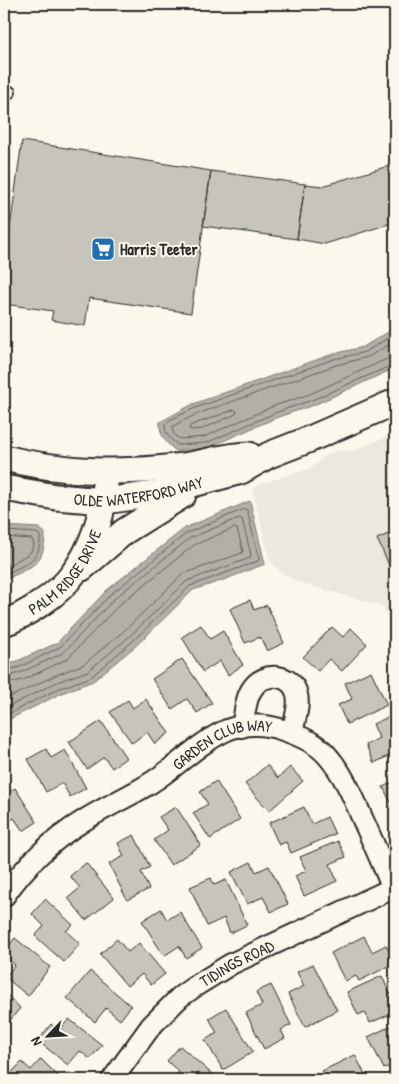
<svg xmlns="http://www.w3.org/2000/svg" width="399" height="1084" font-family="'Patrick Hand',sans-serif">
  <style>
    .built { fill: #ebe8de }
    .water { fill: #b1afa7; stroke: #7b7a75 }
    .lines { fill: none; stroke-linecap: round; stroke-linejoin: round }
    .shore { stroke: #61605d; stroke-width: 1 }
    .building { fill: #c7c4bc; stroke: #2b2b2b }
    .service-casing { stroke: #2b2b2b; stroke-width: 14 }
    .minor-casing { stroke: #2b2b2b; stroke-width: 24 }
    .tertiary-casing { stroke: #2b2b2b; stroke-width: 29 }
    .service { stroke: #fbf7ec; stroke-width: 10 }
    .minor { stroke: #fbf7ec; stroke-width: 20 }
    .tertiary { stroke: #fbf7ec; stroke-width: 25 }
    .labels { text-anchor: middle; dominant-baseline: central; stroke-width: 4; stroke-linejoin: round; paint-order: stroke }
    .poi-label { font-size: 16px; font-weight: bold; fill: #2b2b2b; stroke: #fbf7ec; text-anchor: start }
    .street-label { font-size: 16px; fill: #2b2b2b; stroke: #fbf7ec }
  </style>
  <rect width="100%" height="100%" fill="#fbf7ec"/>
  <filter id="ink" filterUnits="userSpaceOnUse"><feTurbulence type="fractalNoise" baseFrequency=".02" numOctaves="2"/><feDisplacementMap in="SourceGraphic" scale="10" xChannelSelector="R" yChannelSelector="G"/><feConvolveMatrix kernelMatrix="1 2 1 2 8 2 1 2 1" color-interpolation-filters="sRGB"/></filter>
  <g filter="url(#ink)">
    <path class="built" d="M395 433V633L383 606 297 582 278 570 270 561 252 489 257 485 311 468 328 454 339 450 351 452Z"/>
    <path class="water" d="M395 328V368L314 405 278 417 207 448 176 451C166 443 159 435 160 422L193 404 333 354 363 347Z
      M250 501 265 564 221 581 193 590 138 644 93 681 62 693 4 722V667L57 643 107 590 185 528Z
      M4 526 39 528 45 533C45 567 30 566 4 581Z"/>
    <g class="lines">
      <path class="shore" d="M395 334 365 352 334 359 195 408 168 421 165 424C164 433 171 440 178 445L206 443 277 412 312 400 395 364
        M395 341 368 357 336 365 197 414 173 426 172 429 175 436 180 439 204 437 274 406 310 394 389 358 395 357
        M234 410 237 411 236 414 202 429 192 430 189 429 190 426Z
        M4 531 37 533 40 536C41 562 24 564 4 575
        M4 537 32 539 34 545 30 553 4 568
        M4 671 20 667 60 647 111 594 187 533 244 509 247 510 259 559 258 561 190 586 134 640 91 677 60 688 4 716
        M4 678 22 672 63 653 115 598 190 538 239 518 242 519 251 555 250 558 187 581 130 636 88 671 57 682 4 709
        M4 685 25 679 67 659 120 604 194 545 234 528 237 529 243 551 242 553 183 574 125 630 84 664 54 676 4 700"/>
    </g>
    <path class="building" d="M22 141 211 171 191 313 89 298 85 326 51 320 53 311 4 304V272Z
      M395 164V222L325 244 297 239 305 184 322 186Z
      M211 171 305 184 297 239 203 226Z
      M395 518V578L377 539 395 531 390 520Z
      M250 600 254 610 267 605 284 643 267 651 260 637 245 643 230 609Z
      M201 625 210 639 223 631 243 665 228 675 220 661 203 672 182 637Z
      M332 627 343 637 351 628 367 644 342 671 329 659 318 671 303 657Z
      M182 659 212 703 197 713 187 699 172 709 152 679Z
      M371 671 387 705 347 724 338 705 352 699 345 683Z
      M146 699 169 733 155 744 147 732 132 743 110 712 128 700 133 708Z
      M395 714V753L374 763 366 745 379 738 373 724Z
      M101 721 126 758 112 768 104 757 87 769 69 742Z
      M46 749 51 758 65 750 86 788 70 797 62 783 46 792 28 759Z
      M267 765 278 778 290 767 303 781 269 811 245 784Z
      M216 781 240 819 210 839 193 813 208 804 200 792Z
      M395 781V803L392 805 383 787Z
      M15 788 37 822 23 831 14 818 4 824V795Z
      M176 807 201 845 171 865 154 840 168 830 159 817Z
      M304 807 312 824 327 817 335 834 291 853 286 842 279 845 269 823Z
      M134 835 150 867 141 872 149 889 127 900 109 864 124 856 118 843Z
      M338 841 346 857 330 864 337 881 304 896 295 876 306 871 300 857Z
      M251 862 256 872 269 866 288 904 271 912 263 897 247 904 231 872Z
      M86 863 114 898 86 920 68 898 80 888 70 876Z
      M211 878 214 885 226 880 247 925 230 933 224 918 207 926 190 887Z
      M45 899 73 925 66 931 80 944 64 962 35 936 44 926 32 914Z
      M161 909 167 920 180 912 202 948 186 958 179 946 164 956 142 921Z
      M364 936 372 952 386 945 395 963 359 981 356 976 345 981 331 953Z
      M15 938 50 967 28 996 5 977 15 965 4 955V952Z
      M117 939 128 952 139 943 165 974 151 985 142 974 127 986 100 954Z
      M313 964 337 1010 305 1027 288 994 304 986 297 972Z
      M90 971 131 1006 120 1020 106 1008 95 1022 67 998Z
      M382 976 390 994 395 992V1012L370 1023 365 1012 358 1015 347 992Z
      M271 985 291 1025 281 1030 285 1038 264 1049 246 1013 262 1005 256 992Z
      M4 992 20 1008 4 1028Z
      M226 1008 253 1052 223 1070 205 1040 217 1033 209 1018Z
      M69 1019 102 1045 90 1059 80 1051 68 1065 38 1041 51 1024 59 1031Z
      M395 1024V1063L384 1069 368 1037Z
      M180 1046 214 1076 210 1080H171L179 1072 167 1061Z
      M355 1055 368 1080H327L322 1071Z
      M41 1059 62 1080H10L7 1077 22 1062 31 1070Z"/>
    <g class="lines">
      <g class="service-casing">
        <path id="service" d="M4 92H10"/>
      </g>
      <g class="minor-casing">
        <g id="minor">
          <path d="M242 727C245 715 245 699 252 689 263 671 293 673 297 695 300 706 294 722 292 733"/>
          <path id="s1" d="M4 896C25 866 52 840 83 821 105 807 128 797 149 784 177 767 198 743 227 730 245 723 266 724 283 730 298 735 315 742 326 754 343 773 353 796 363 820 374 844 384 868 395 893"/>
          <path id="s2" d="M112 1080 151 1026 180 997 197 985 231 964 393 888"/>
        </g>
      </g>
      <g class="tertiary-casing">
        <g id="tertiary">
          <path d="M4 458C65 473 122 474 184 466 206 463 227 455 249 455"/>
          <path id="s3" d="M4 488 56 497 104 501 156 494 241 471 269 455 310 439 395 402"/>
          <path d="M82 568 125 531 183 495"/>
          <path id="s4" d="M4 623C26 615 59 594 73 574 92 549 103 516 105 484"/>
        </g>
      </g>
      <use href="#service" class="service"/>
      <use href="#minor" class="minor"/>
      <use href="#tertiary" class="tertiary"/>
    </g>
  </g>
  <defs>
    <g id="supermarket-square" transform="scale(1.25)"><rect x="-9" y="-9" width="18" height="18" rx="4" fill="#1f6fb2" stroke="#fbf7ec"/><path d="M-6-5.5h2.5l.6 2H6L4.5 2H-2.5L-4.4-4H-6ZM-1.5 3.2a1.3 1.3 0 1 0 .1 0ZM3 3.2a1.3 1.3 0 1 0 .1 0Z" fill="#fff"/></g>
  </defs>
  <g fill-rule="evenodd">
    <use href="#supermarket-square" x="103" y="249"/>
  </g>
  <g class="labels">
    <g class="poi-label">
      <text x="120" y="249">Harris Teeter</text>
    </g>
    <g class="street-label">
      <text stroke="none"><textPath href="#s3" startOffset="136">OLDE WATERFORD WAY</textPath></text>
      <text stroke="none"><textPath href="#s4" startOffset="82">PALM RIDGE DRIVE</textPath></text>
      <text stroke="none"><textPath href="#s1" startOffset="271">GARDEN CLUB WAY</textPath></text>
      <text stroke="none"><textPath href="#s2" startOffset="174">TIDINGS ROAD</textPath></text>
    </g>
  </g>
  <rect width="399" height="1084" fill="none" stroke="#fbf7ec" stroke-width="20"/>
  <rect x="10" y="10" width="379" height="1064" fill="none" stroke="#2b2b2b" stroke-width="2" filter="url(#ink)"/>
  <g transform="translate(48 1036) rotate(245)" stroke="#fbf7ec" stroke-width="4" paint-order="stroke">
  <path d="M0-4L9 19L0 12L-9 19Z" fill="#2b2b2b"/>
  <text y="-8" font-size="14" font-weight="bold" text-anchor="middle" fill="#2b2b2b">N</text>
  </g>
</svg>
